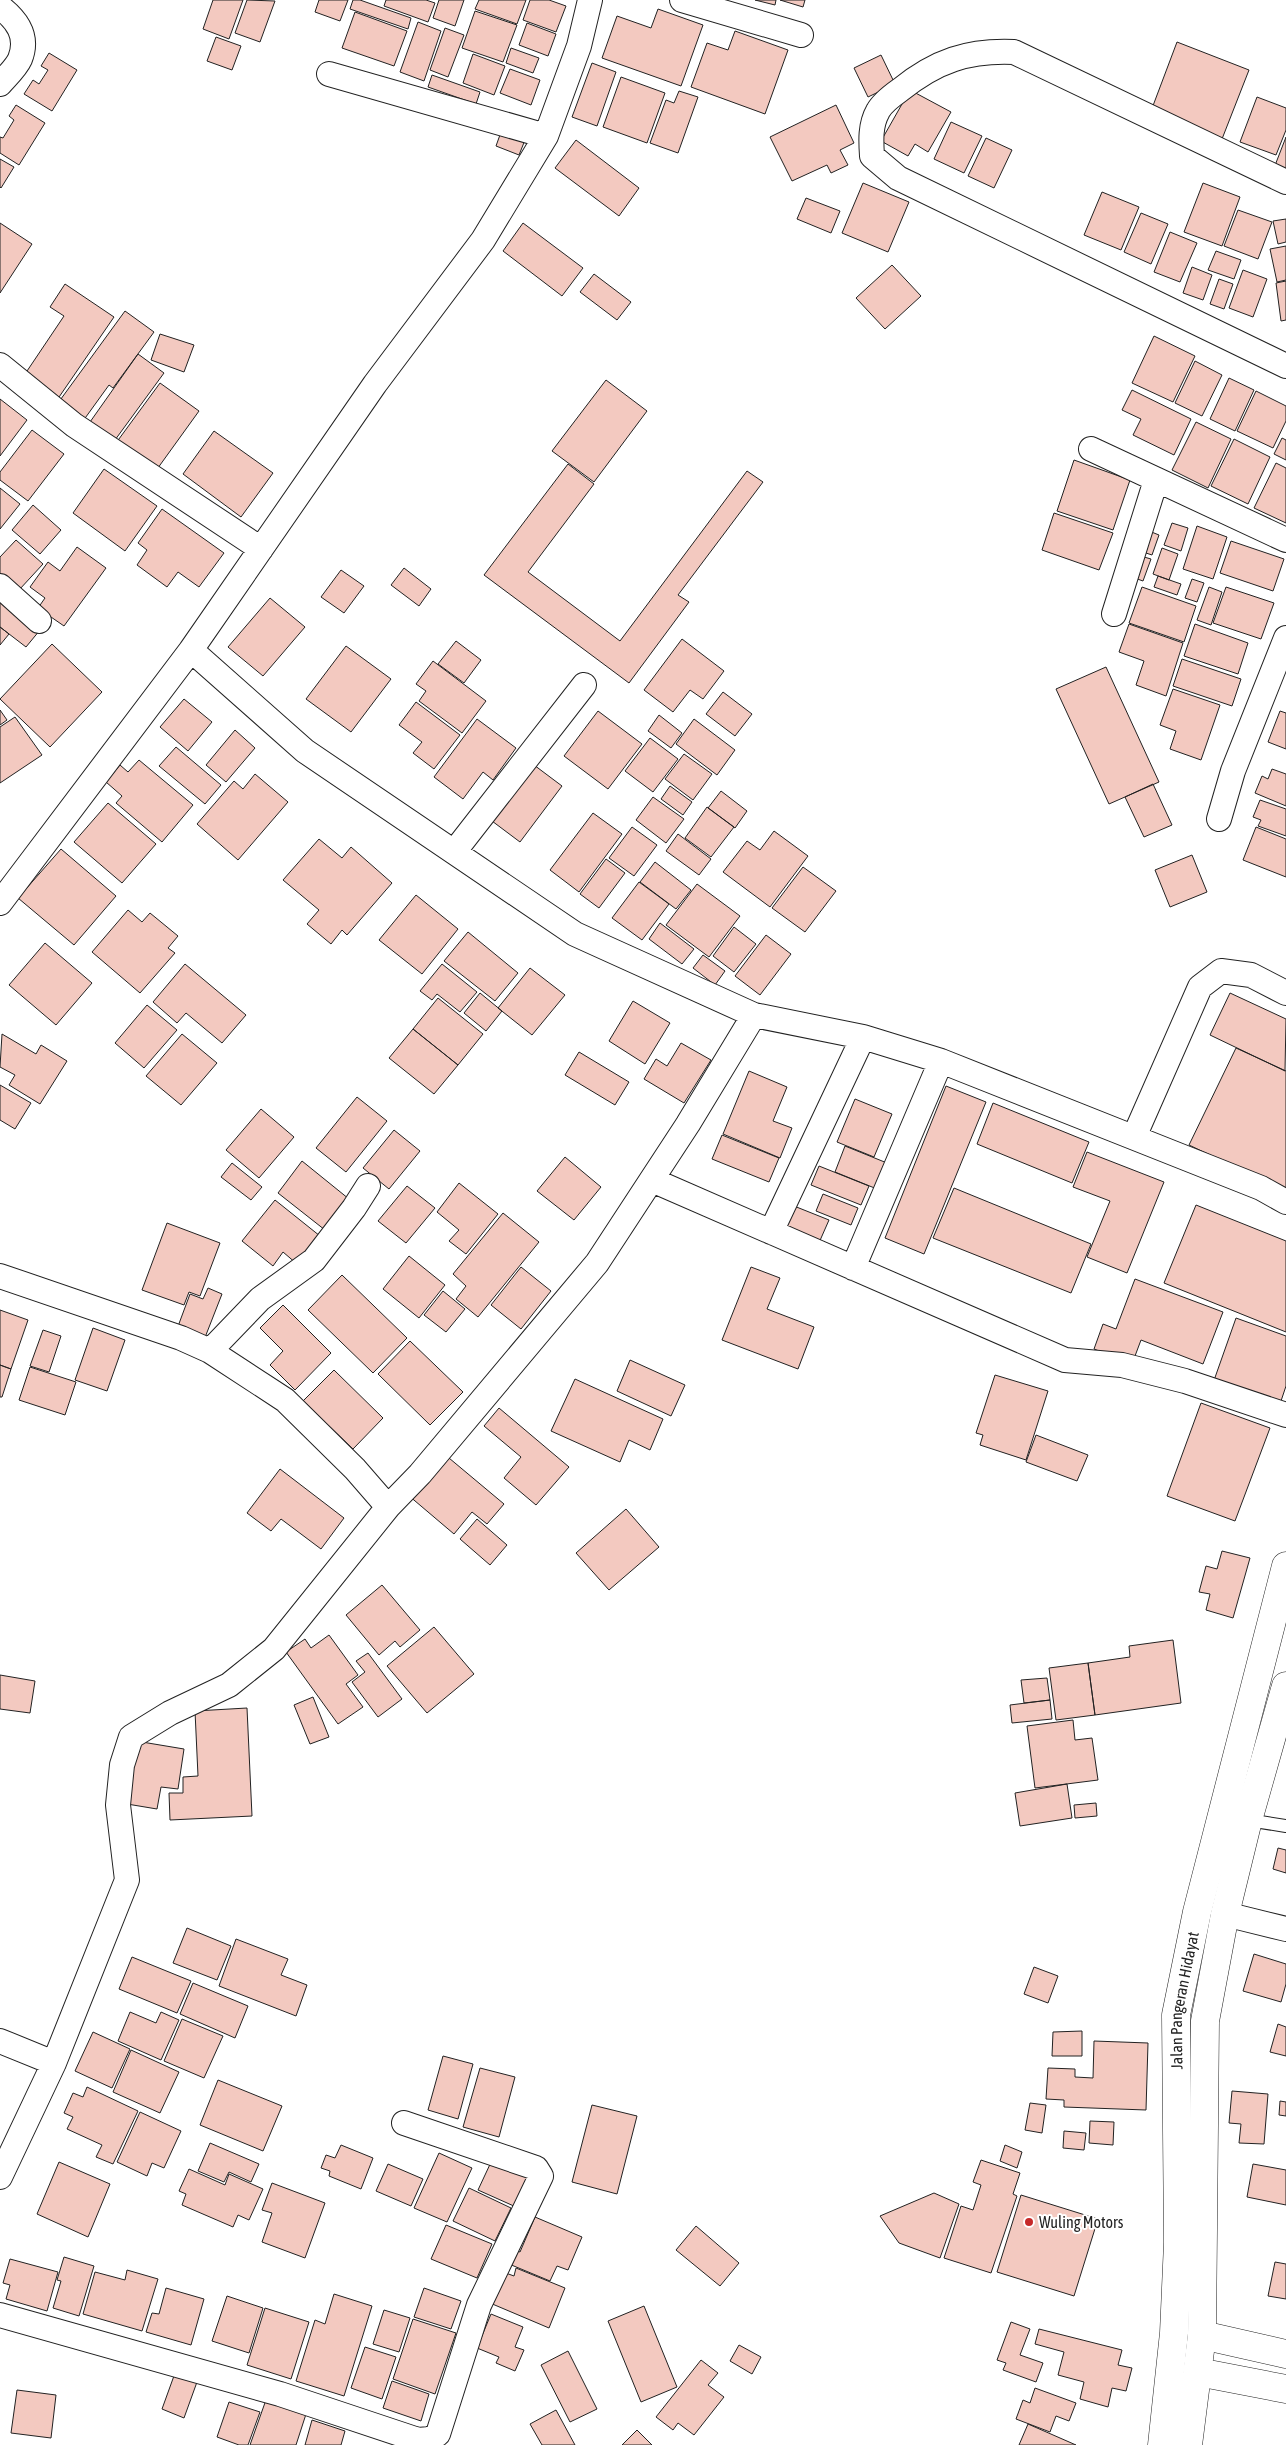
<svg xmlns="http://www.w3.org/2000/svg" width="1286" height="2445" font-family="'Asap Condensed',sans-serif">
  <style>
    .building { fill: #f3c9c0; stroke: #222 }
    .lines { fill: none; stroke-linecap: round; stroke-linejoin: round }
    .service-casing { stroke: #222; stroke-width: 14 }
    .minor-casing { stroke: #222; stroke-width: 26 }
    .secondary-casing { stroke: #222; stroke-width: 29 }
    .trunk-casing { stroke: #222; stroke-width: 29 }
    .service { stroke: #fff; stroke-width: 12 }
    .minor { stroke: #fff; stroke-width: 24 }
    .secondary { stroke: #fff; stroke-width: 28 }
    .trunk { stroke: #fff; stroke-width: 28 }
    .poi-dot { fill: #c62828; stroke: #fff; stroke-width: 2 }
    .labels { text-anchor: middle; dominant-baseline: central; stroke-width: 4; stroke-linejoin: round; paint-order: stroke }
    .street-label { font-size: 16px; fill: #222; stroke: #fff }
    .poi-label { font-size: 16px; fill: #222; stroke: #fff; text-anchor: start }
  </style>
  <rect width="100%" height="100%" fill="#fff"/>
  <path class="building" d="M213 0H243L229 39 203 29Z
    M247 0 275 1 260 42 235 33Z
    M319 0H348L340 21 315 12Z
    M353 0H360L411 18 408 29 350 9Z
    M386 0H426L435 3 428 22 384 6Z
    M439 0H464L455 26 433 18Z
    M479 0H526L517 24 475 9Z
    M530 0H549L566 6 556 32 523 20Z
    M755 0H776L775 5Z
    M780 0H805L803 7Z
    M658 9 703 25 681 86 602 58 617 16 651 28Z
    M475 11 517 25 503 62 462 48Z
    M355 12 407 31 394 66 342 48Z
    M418 22 441 31 424 81 400 72Z
    M527 23 556 34 548 56 519 45Z
    M445 28 464 35 448 77 430 70Z
    M735 31 788 50 765 114 691 87 707 43 728 50Z
    M216 37 241 46 232 70 207 61Z
    M1177 42 1249 70 1222 139 1151 111Z
    M511 48 539 58 533 73 506 63Z
    M49 53 77 70 52 111 24 94 33 80 39 84 48 70 41 66Z
    M473 54 505 66 494 95 463 83Z
    M881 55 895 84 868 97 854 68Z
    M592 63 616 72 597 126 572 117Z
    M510 69 540 80 531 105 500 93Z
    M432 75 480 92 476 104 428 87Z
    M621 77 665 93 647 143 603 127Z
    M910 90 951 112 928 152 915 144 908 156 881 141Z
    M679 91 698 97 678 153 650 143 666 100 674 103Z
    M1257 97 1286 108V130L1276 155 1240 142Z
    M16 105 45 123 19 165 0 153V137L3 138 14 120 9 116Z
    M836 105 854 143 840 150 848 165 831 173 827 165 792 181 770 137Z
    M951 122 982 136 964 173 934 159Z
    M501 132 525 140 519 155 496 146Z
    M1286 137V173L1274 168Z
    M986 138 1012 150 994 188 968 176Z
    M576 140 639 188 619 216 555 168Z
    M0 159 14 167 1 188 0 187Z
    M863 183 909 202 888 252 842 233Z
    M1203 183 1240 197 1222 246 1184 232Z
    M1102 192 1139 207 1121 250 1084 235Z
    M806 198 840 211 831 233 797 219Z
    M1238 210 1272 222 1258 259 1224 246Z
    M1141 213 1168 224 1151 264 1124 252Z
    M1286 219V242L1278 244 1273 221Z
    M0 223 32 244 0 293Z
    M523 223 583 268 562 296 503 251Z
    M1170 232 1197 243 1180 282 1154 272Z
    M1286 246V280L1277 282 1270 249Z
    M1216 251 1241 260 1234 279 1208 270Z
    M892 265 921 296 885 329 856 298Z
    M1192 267 1212 275 1203 300 1183 293Z
    M1243 270 1267 279 1253 317 1229 308Z
    M594 274 631 302 617 320 580 292Z
    M1219 279 1233 284 1224 309 1210 304Z
    M1286 281V320L1281 321 1276 283Z
    M65 284 114 317 57 400 23 377 64 316 50 307Z
    M125 311 154 332 113 388 109 385 83 421 58 403Z
    M160 334 194 345 184 372 151 360Z
    M1154 336 1195 356 1173 402 1132 383Z
    M138 354 164 373 115 440 90 422Z
    M1195 361 1222 375 1202 416 1175 403Z
    M1229 378 1254 390 1235 431 1210 419Z
    M606 380 647 411 594 482 552 451Z
    M160 383 199 411 155 472 116 443Z
    M1132 390 1191 419 1174 455 1133 435 1141 419 1122 410Z
    M1256 391 1286 406V421L1273 448 1237 431Z
    M0 399 27 420 0 456Z
    M1196 422 1231 439 1208 488 1172 470Z
    M32 430 64 454 28 501 0 480V472Z
    M214 431 273 473 241 517 183 474Z
    M1282 438 1286 440V460L1274 454Z
    M1234 439 1270 457 1248 504 1211 486Z
    M1074 460 1130 480 1113 530 1057 511Z
    M1276 463 1286 468V523L1254 508Z
    M568 464 594 484 528 572 620 641 747 471 763 482 678 595 689 602 629 683 484 575Z
    M104 469 157 506 125 551 73 513Z
    M0 488 20 504 0 529Z
    M33 505 61 530 40 554 12 530Z
    M162 509 224 553 199 587 178 572 167 587 137 565 147 550 138 543Z
    M1054 513 1113 533 1099 570 1042 550Z
    M1172 523 1188 528 1181 551 1164 545Z
    M1197 526 1227 537 1213 579 1183 569Z
    M1144 529 1159 535 1152 555 1137 550Z
    M16 540 43 564 19 590 0 582V557Z
    M1231 541 1284 559 1273 591 1220 573Z
    M77 547 106 568 64 626 38 608 45 598 30 587 48 562 60 571Z
    M1162 548 1178 554 1169 580 1153 574Z
    M1137 555 1151 559 1143 581 1129 576Z
    M404 568 431 589 419 606 391 585Z
    M341 570 364 586 344 613 321 597Z
    M1158 576 1181 584 1177 595 1154 587Z
    M1192 579 1204 583 1197 602 1185 598Z
    M1142 587 1196 606 1184 642 1129 623Z
    M1209 587 1222 592 1211 625 1197 620Z
    M1226 587 1274 603 1261 639 1213 623Z
    M0 598 40 630 26 647 0 627Z
    M270 598 305 627 263 676 228 647Z
    M1129 624 1183 643 1166 696 1136 685 1144 661 1119 652Z
    M1195 624 1248 643 1238 674 1184 656Z
    M0 627 9 634 0 645Z
    M682 639 724 671 703 699 690 690 673 712 644 690Z
    M456 641 481 660 464 683 438 664Z
    M52 644 102 692 50 747 0 699Z
    M346 646 391 679 351 732 306 699Z
    M1182 659 1241 679 1232 706 1173 686Z
    M433 661 486 701 462 733 419 701 426 691 416 684Z
    M1106 667 1159 782 1109 804 1056 689Z
    M1173 689 1220 705 1201 760 1170 749 1176 731 1160 725Z
    M723 692 752 714 735 736 706 714Z
    M184 699 212 722 188 751 160 727Z
    M416 702 460 735 434 769 413 753 422 742 399 725Z
    M0 710 7 720 0 725Z
    M598 711 642 744 608 789 564 756Z
    M1280 711 1286 713V749L1268 742Z
    M659 715 682 733 671 748 648 731Z
    M15 717 42 755 0 783V727Z
    M477 719 516 748 493 780 483 772 463 799 434 777Z
    M694 719 735 750 717 775 676 744Z
    M235 730 255 748 226 782 206 765Z
    M650 738 678 759 653 792 625 771Z
    M176 747 221 785 205 804 159 766Z
    M684 754 712 774 693 800 665 779Z
    M139 760 193 805 162 842 116 803 122 796 106 782 120 765 128 772Z
    M530 762 562 786 520 842 488 818Z
    M1272 769 1286 774V806L1255 793 1262 776 1268 779Z
    M255 774 288 802 238 860 197 824 234 781 243 789Z
    M1153 784 1172 825 1144 837 1125 797Z
    M670 786 692 802 683 815 661 799Z
    M721 791 747 811 735 828 708 808Z
    M653 797 684 819 666 843 636 820Z
    M1260 800 1286 809V836L1258 826 1261 820 1253 817Z
    M108 803 156 844 122 883 74 842Z
    M707 807 734 827 711 857 685 838Z
    M593 813 622 834 579 892 550 870Z
    M632 827 657 845 634 876 609 858Z
    M1256 827 1286 839V877L1243 860Z
    M774 831 808 856 770 907 723 872 747 841 760 850Z
    M678 834 711 859 699 875 666 851Z
    M319 839 342 858 351 847 392 883 347 935 342 930 331 944 307 924 319 910 283 880Z
    M61 849 116 896 74 945 18 898Z
    M1192 855 1207 892 1170 907 1155 870Z
    M606 859 625 873 599 908 580 894Z
    M655 862 691 890 676 909 640 882Z
    M803 867 836 891 805 932 772 908Z
    M639 882 669 904 642 940 612 918Z
    M697 884 740 916 709 957 666 925Z
    M416 895 458 929 422 974 379 940Z
    M128 910 142 922 150 913 178 936 168 948 175 953 140 993 92 952Z
    M660 923 694 949 682 964 649 939Z
    M734 927 756 944 734 972 713 956Z
    M468 932 518 973 495 1001 444 961Z
    M766 935 791 954 760 995 735 976Z
    M45 943 92 983 56 1025 9 985Z
    M703 955 725 971 715 985 693 968Z
    M185 964 246 1015 222 1043 186 1013 177 1023 153 1002Z
    M442 964 477 992 460 1012 437 994 432 1000 420 991Z
    M530 968 565 995 532 1035 498 1008Z
    M480 993 502 1011 486 1031 464 1013Z
    M1230 993 1286 1019 1285 1071 1210 1035Z
    M438 998 483 1034 458 1065 413 1029Z
    M633 1001 670 1023 645 1064 609 1041Z
    M147 1005 177 1030 144 1068 115 1043Z
    M413 1029 458 1065 434 1094 389 1058Z
    M2 1034 36 1054 41 1045 67 1061 40 1104 9 1085 15 1075 0 1067Z
    M182 1034 217 1063 181 1105 146 1076Z
    M681 1043 711 1060 684 1103 644 1079 656 1059 667 1066Z
    M1236 1048 1286 1071V1191L1189 1145Z
    M579 1052 629 1082 615 1105 565 1075Z
    M749 1071 787 1087 773 1121 792 1128 780 1158 723 1134Z
    M0 1085 31 1103 15 1129 0 1120Z
    M946 1086 986 1102 924 1254 885 1238Z
    M357 1097 387 1121 346 1172 316 1148Z
    M855 1099 892 1114 874 1157 837 1142Z
    M993 1103 1089 1142 1072 1183 977 1144Z
    M261 1109 294 1137 259 1178 226 1150Z
    M394 1130 420 1151 389 1189 363 1168Z
    M722 1135 779 1158 769 1182 712 1159Z
    M845 1146 887 1163 877 1189 835 1172Z
    M1087 1152 1164 1182 1127 1273 1087 1257 1110 1201 1073 1187Z
    M565 1157 601 1187 574 1220 537 1191Z
    M302 1161 349 1199 325 1230 278 1193Z
    M232 1163 262 1187 251 1200 221 1177Z
    M819 1166 869 1186 861 1205 811 1185Z
    M459 1183 498 1214 466 1254 449 1241 459 1230 437 1212Z
    M407 1186 435 1208 406 1243 378 1221Z
    M954 1188 1091 1244 1071 1293 933 1238Z
    M823 1194 858 1208 851 1225 816 1211Z
    M275 1200 320 1236 297 1264 283 1252 273 1266 242 1241Z
    M1196 1205 1286 1241V1332L1164 1283Z
    M794 1206 829 1220 818 1245 784 1231Z
    M503 1213 539 1242 478 1317 456 1299 466 1286 453 1274Z
    M167 1223 220 1243 200 1296 189 1292 184 1305 142 1290Z
    M409 1256 445 1285 419 1318 383 1289Z
    M521 1267 551 1291 521 1329 491 1305Z
    M751 1267 780 1278 767 1309 814 1327 798 1369 722 1340Z
    M342 1275 407 1338 373 1373 308 1310Z
    M1135 1279 1223 1312 1203 1364 1141 1340 1132 1364 1094 1349 1103 1324 1116 1329Z
    M208 1288 222 1294 204 1340 177 1329 190 1294 203 1299Z
    M443 1291 465 1309 446 1332 424 1315Z
    M283 1305 331 1353 295 1390 270 1365 283 1351 260 1328Z
    M0 1310 28 1320 11 1369 0 1365Z
    M1236 1318 1286 1336V1386L1278 1410 1212 1386Z
    M93 1328 125 1340 107 1391 75 1380Z
    M43 1330 61 1336 49 1372 30 1366Z
    M410 1341 463 1392 430 1425 378 1374Z
    M630 1360 685 1385 671 1416 617 1391Z
    M0 1365 11 1369 2 1397H0Z
    M30 1367 76 1382 65 1415 19 1400Z
    M334 1370 383 1418 353 1449 303 1401Z
    M995 1375 1048 1391 1026 1460 980 1445 983 1435 976 1433Z
    M575 1379 663 1419 650 1450 629 1440 620 1462 551 1431Z
    M1201 1403 1270 1428 1235 1521 1167 1496Z
    M499 1408 569 1467 536 1505 504 1478 521 1457 484 1426Z
    M1036 1435 1088 1455 1077 1481 1026 1462Z
    M449 1458 504 1504 487 1524 472 1512 454 1534 408 1495 422 1478 428 1483Z
    M280 1469 344 1518 321 1549 281 1519 271 1531 247 1513Z
    M626 1509 659 1547 609 1590 576 1553Z
    M477 1519 507 1545 490 1565 460 1539Z
    M1222 1551 1250 1558 1233 1618 1206 1610 1210 1594 1199 1592 1206 1566 1217 1569Z
    M382 1585 420 1630 400 1647 395 1641 379 1655 346 1615Z
    M434 1627 474 1674 427 1713 387 1666Z
    M329 1635 358 1675 346 1684 363 1707 338 1724 286 1652 305 1639 311 1648Z
    M1173 1640 1181 1703 1095 1715 1088 1663 1130 1657 1129 1646Z
    M368 1653 402 1699 378 1717 352 1682 365 1672 356 1661Z
    M1088 1663 1095 1715 1056 1720 1049 1668Z
    M0 1675 35 1681 30 1713 0 1709Z
    M1047 1678 1050 1700 1024 1703 1021 1680Z
    M313 1697 329 1737 310 1744 294 1705Z
    M1050 1700 1052 1719 1012 1723 1010 1705Z
    M247 1708 252 1816 170 1820 169 1793H183V1777L198 1776 195 1711Z
    M1073 1720 1075 1740 1092 1738 1098 1780 1035 1788 1027 1726Z
    M136 1741 184 1749 178 1789 161 1787 157 1809 127 1804Z
    M1067 1784 1072 1818 1020 1826 1015 1793Z
    M1096 1803 1097 1816 1075 1818 1074 1805Z
    M1278 1848 1286 1850V1873L1273 1869Z
    M187 1928 231 1946 217 1980 173 1963Z
    M236 1939 288 1959 281 1975 307 1985 296 2016 219 1986Z
    M1254 1954 1286 1964V1984L1281 2002 1243 1991Z
    M132 1957 191 1981 177 2013 119 1989Z
    M1034 1967 1058 1976 1048 2003 1024 1994Z
    M193 1983 248 2006 235 2038 180 2014Z
    M130 2012 156 2023 161 2012 179 2020 161 2060 118 2041Z
    M182 2019 223 2036 204 2078 164 2061Z
    M1278 2024 1286 2027V2056L1270 2052Z
    M1082 2031V2056H1052L1053 2032Z
    M93 2032 130 2049 112 2088 75 2071Z
    M1094 2041 1148 2043 1146 2110 1064 2107V2100L1046 2099 1048 2068 1075 2069V2077L1093 2078Z
    M131 2050 179 2072 160 2113 113 2092Z
    M443 2056 473 2064 458 2119 428 2110Z
    M480 2068 515 2077 499 2137 463 2127Z
    M218 2080 282 2106 263 2151 200 2125Z
    M87 2087 138 2111 113 2164 96 2157 102 2145 67 2129 73 2117 64 2113 73 2093 83 2097Z
    M1232 2091 1268 2094 1264 2144 1239 2143 1241 2124 1229 2123Z
    M1280 2101 1286 2102V2116L1279 2115Z
    M1030 2103 1046 2105 1042 2133 1025 2130Z
    M592 2105 637 2116 617 2194 572 2182Z
    M140 2112 181 2131 164 2168 152 2163 147 2176 117 2162Z
    M1090 2121 1114 2122 1113 2145 1089 2143Z
    M1064 2131 1086 2133 1084 2150 1063 2148Z
    M210 2143 259 2164 251 2182 229 2172 224 2182 198 2171Z
    M341 2145 373 2158 361 2189 329 2176 330 2171 321 2168 326 2155 335 2158Z
    M1005 2145 1022 2152 1017 2168 1000 2161Z
    M439 2153 472 2168 447 2222 414 2208Z
    M492 2160 530 2177 516 2207 478 2190Z
    M981 2160 1020 2173 1013 2194 1017 2196 991 2273 944 2258 961 2206 973 2210 981 2185 973 2182Z
    M59 2162 110 2184 88 2237 37 2214Z
    M388 2164 423 2179 411 2206 376 2191Z
    M1253 2164 1286 2170V2205L1247 2197Z
    M189 2169 225 2185 229 2174 263 2189 249 2220 238 2215 233 2227 182 2205 186 2194 179 2191Z
    M272 2183 325 2203 305 2258 262 2242 272 2213 262 2210Z
    M469 2188 511 2208 495 2241 453 2221Z
    M934 2193 959 2204 940 2258 899 2243 880 2216Z
    M1021 2195 1098 2219 1074 2296 997 2272Z
    M535 2217 582 2237 568 2270 557 2266 550 2281 509 2264 515 2250 520 2252Z
    M446 2225 492 2244 477 2278 431 2259Z
    M696 2226 739 2263 720 2286 676 2250Z
    M64 2257 94 2266 79 2316 53 2308 61 2281 57 2280Z
    M10 2259 58 2272 47 2311 6 2299 10 2285 3 2283Z
    M1275 2262 1286 2264V2299L1268 2296Z
    M516 2268 565 2288 549 2328 490 2303 503 2272 514 2276Z
    M127 2270 158 2279 142 2331 83 2314 95 2272 125 2280Z
    M166 2288 204 2299 191 2345 146 2332 152 2313 159 2314Z
    M424 2288 461 2301 451 2329 414 2317Z
    M334 2294 372 2306 344 2396 296 2381 315 2320 325 2324Z
    M227 2296 263 2308 249 2353 212 2341Z
    M644 2306 677 2387 641 2402 608 2321Z
    M265 2308 309 2322 291 2379 247 2365Z
    M384 2310 410 2318 399 2352 373 2344Z
    M491 2314 523 2327 515 2347 524 2350 515 2371 496 2363 499 2357 477 2348Z
    M413 2319 456 2333 435 2394 393 2379Z
    M1011 2322 1030 2329 1020 2355 1043 2363 1036 2382 1003 2370 1006 2363 997 2360Z
    M1039 2329 1122 2350 1118 2365 1132 2368 1126 2391 1112 2388 1108 2407 1080 2399 1084 2382 1058 2375 1064 2352 1035 2344Z
    M739 2345 761 2357 752 2374 730 2361Z
    M365 2347 396 2357 382 2399 351 2388Z
    M568 2351 597 2409 570 2422 541 2365Z
    M701 2360 718 2373 708 2385 724 2397 694 2435 678 2423 673 2430 656 2417Z
    M175 2373 197 2382 184 2418 162 2409Z
    M392 2381 429 2394 421 2421 383 2408Z
    M1035 2388 1076 2403 1069 2421 1056 2416 1050 2432 1016 2419 1023 2400 1030 2403Z
    M17 2390 56 2395 51 2438 11 2433Z
    M267 2397 307 2411 296 2445H250Z
    M229 2402 260 2412 248 2445H239L217 2437Z
    M556 2410 575 2445H542L530 2424Z
    M312 2420 345 2431 341 2445H305Z
    M1028 2424 1076 2445H1019Z
    M637 2430 652 2445H622Z"/>
  <g class="lines">
    <g class="service-casing">
      <path id="service" d="M1248 1820 1286 1826"/>
    </g>
    <g class="minor-casing">
      <path id="minor" d="M590 0 579 46 546 136 483 240 375 384 191 650 305 751 575 934 754 1015 863 1037 941 1061 1261 1188 1286 1202
        M682 0 801 35
        M0 7C17 20 29 36 20 59 16 68 6 77 0 84
        M329 74 546 136
        M1286 182 1014 52C968 50 936 61 900 90 893 95 882 103 878 111 870 125 871 141 872 156L898 178 1286 366
        M0 365 74 425 261 549
        M1091 449 1286 540
        M0 586 39 621
        M1114 614 1156 480
        M1219 819 1233 771 1286 638
        M454 852 584 685
        M0 903 191 650
        M1134 1137 1200 987 1221 971 1251 975 1286 993
        M652 1180 1065 1360 1122 1365 1185 1381 1286 1415
        M771 1232 863 1037
        M853 1268 941 1061
        M0 1276 181 1338 210 1351 285 1400 355 1469 388 1507
        M210 1351 260 1299 314 1260 354 1208 368 1186
        M1225 1914 1286 1929
        M0 2041 54 2063
        M0 2177 54 2063 127 1880 118 1805 122 1765 131 1737 170 1713 229 1685 274 1649 388 1507 420 1474 597 1263 688 1124 754 1015
        M0 2315 280 2394 418 2440 430 2439 438 2434 479 2305 541 2176 536 2168 404 2123"/>
    </g>
    <g class="secondary-casing">
      <path id="secondary" d="M1202 2335 1286 2354
        M1198 2372 1286 2389"/>
    </g>
    <g class="trunk-casing">
      <g id="trunk">
        <path id="s1" d="M1162 2445 1174 2333 1178 2243 1176 2015 1197 1912 1286 1566"/>
        <path d="M1188 2445 1202 2335 1205 2021 1225 1914 1248 1820 1286 1686"/>
      </g>
    </g>
    <use href="#service" class="service"/>
    <use href="#minor" class="minor"/>
    <use href="#secondary" class="secondary"/>
    <use href="#trunk" class="trunk"/>
  </g>
  <circle class="poi-dot" cx="1029" cy="2222" r="5"/>
  <g class="labels">
    <g class="street-label">
      <text stroke="none"><textPath href="#s1" startOffset="446">Jalan Pangeran Hidayat</textPath></text>
    </g>
    <g class="poi-label">
      <text x="1039" y="2222">Wuling Motors</text>
    </g>
  </g>
</svg>
